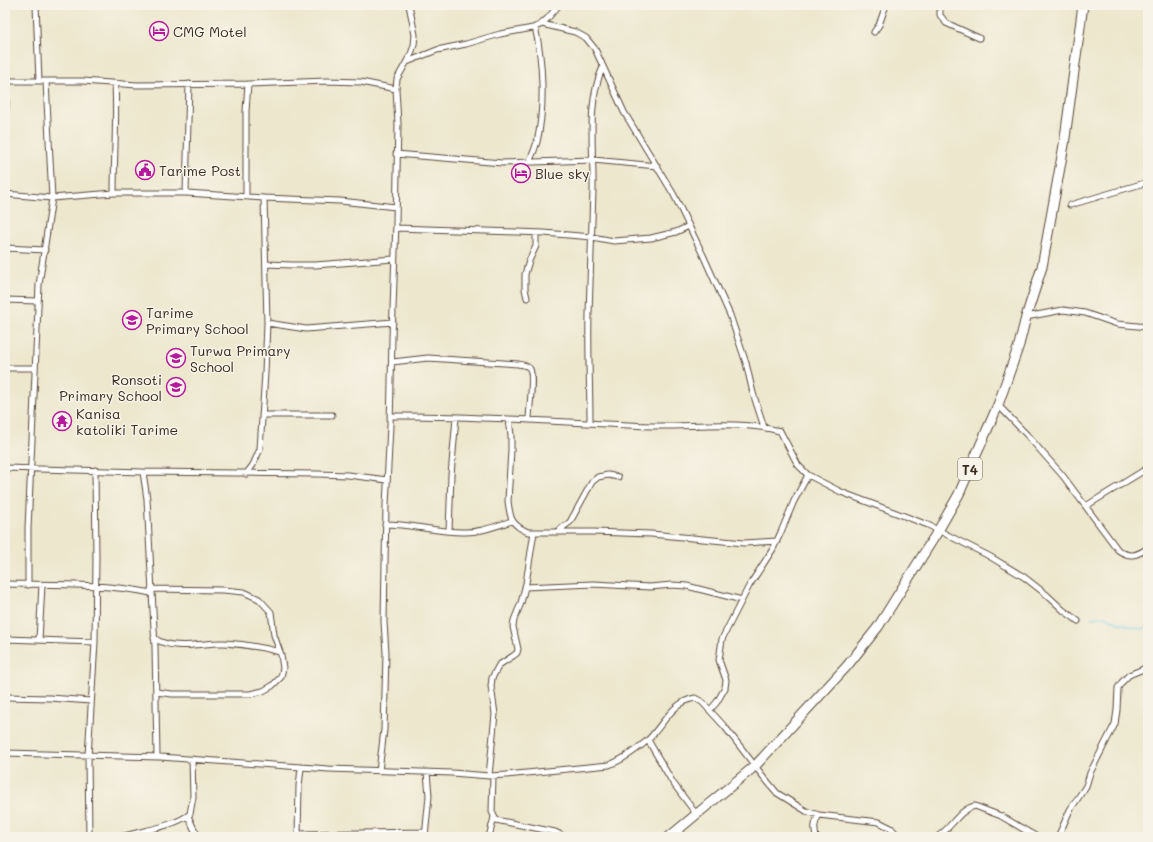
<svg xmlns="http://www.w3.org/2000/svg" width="1153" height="842" font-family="Mali,sans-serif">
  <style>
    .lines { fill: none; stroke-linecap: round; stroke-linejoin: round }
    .stream { stroke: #63c6e1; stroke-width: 1.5 }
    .street-casing { stroke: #564638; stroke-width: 7 }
    .highway-casing { stroke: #564638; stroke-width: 11 }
    .street { stroke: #fff; stroke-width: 5 }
    .highway { stroke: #fff; stroke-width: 9 }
    .labels { text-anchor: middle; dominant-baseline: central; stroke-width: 3; stroke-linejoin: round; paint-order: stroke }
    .shield { fill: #f7f3e8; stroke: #73665b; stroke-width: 1 }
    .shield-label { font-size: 13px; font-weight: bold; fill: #3b2a1e }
    .poi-label { font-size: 14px; fill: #3b2a1e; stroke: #f7f3e8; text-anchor: start }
  </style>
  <rect width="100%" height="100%" fill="#f7f3e8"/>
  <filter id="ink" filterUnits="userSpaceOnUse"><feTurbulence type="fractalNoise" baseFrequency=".025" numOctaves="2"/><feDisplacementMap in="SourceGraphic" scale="8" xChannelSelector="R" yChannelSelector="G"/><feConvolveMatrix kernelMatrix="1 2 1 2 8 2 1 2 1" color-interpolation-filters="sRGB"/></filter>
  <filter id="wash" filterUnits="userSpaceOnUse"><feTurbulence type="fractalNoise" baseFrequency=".012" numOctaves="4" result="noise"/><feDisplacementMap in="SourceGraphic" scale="16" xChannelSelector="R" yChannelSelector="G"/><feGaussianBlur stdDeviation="0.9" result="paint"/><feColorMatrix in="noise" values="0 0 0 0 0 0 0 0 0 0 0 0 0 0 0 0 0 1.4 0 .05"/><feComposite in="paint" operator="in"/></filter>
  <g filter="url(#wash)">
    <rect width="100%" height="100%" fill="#ede7cd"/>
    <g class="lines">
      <path class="stream" d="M1092 618 1105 616 1119 623 1141 629 1148 627"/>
    </g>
  </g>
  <g filter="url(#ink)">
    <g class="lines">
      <g class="street-casing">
        <path id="street" d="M36 5 39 81
          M940 5V15L946 23 979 38
          M542 24 575 32 586 38 595 49 624 112 674 195 703 255 730 315 746 363 753 393 764 427
          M874 32 879 25 886 5
          M407 62 437 50 466 44 500 34 533 28 540 25 547 19 559 5
          M5 81H83L137 85 248 84 327 81 361 82 396 89
          M5 128 7 81
          M396 154 502 163 593 160 657 166
          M529 162C532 156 535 149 537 142 545 109 543 60 535 27
          M114 193C114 156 117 119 115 83
          M186 193 189 84
          M5 194 52 198 114 193H186L264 198 267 323 265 373 260 449 253 465 246 474
          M246 196V111L248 84
          M264 198 340 201 396 207
          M1070 205 1148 182
          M396 228 544 233 592 237 614 241 651 238 676 232 689 226
          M5 248 45 250
          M266 264 292 265H315L394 259
          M527 298 525 289V274L529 261 536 246V233
          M5 300 38 301
          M1026 317 1063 310 1085 313 1117 324 1148 327
          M267 323 306 329 393 322
          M392 362 428 358 518 364C522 365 528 365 530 369 534 376 529 410 529 420
          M5 368H35
          M998 405 1026 434 1063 476 1118 550C1130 558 1136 556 1148 548
          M262 415H332
          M390 416C477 415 564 423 651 426 694 427 738 420 780 431L798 465 808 475 841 492 928 525 989 556 1024 577 1047 595 1063 610 1078 621
          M509 419 511 435V450L508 501C510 518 511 525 528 532H593L651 534 744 543 777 541
          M590 423C590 387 588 351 589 314 590 273 592 231 593 190 594 151 586 103 603 67
          M5 468 143 472 318 474 348 475 387 480
          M143 472 147 499 155 647 157 757
          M1086 506 1148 468
          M385 524C411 524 436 532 462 532 479 533 496 526 512 521
          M449 531 451 475 456 418
          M558 531 570 522 592 482 598 477 608 475 618 477
          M5 584C53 585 103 583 151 593
          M28 585V528L39 285 52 198 46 82
          M525 587 593 584 650 587 672 585 687 586 742 600
          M151 589 223 590 244 592 259 599 271 612 274 635 281 655 283 668 281 677 272 686 263 691 250 694H172L156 692
          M154 638C174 652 202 642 224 643 244 644 261 647 280 652
          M5 639 95 642
          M39 640 42 585
          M5 697 50 698 91 701
          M710 710 717 702 725 688 726 680 719 660 722 639 749 586 773 549 781 532 794 501 808 475
          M648 740 673 783 697 815
          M5 753 160 757 329 769 452 773 489 776 506 775 609 765C623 760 636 750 648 740 663 725 672 702 695 698L702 702 725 727 762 775 777 793 806 811 819 815 879 822 891 828 899 837
          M379 771 384 730 386 653 384 622 386 505 390 426 392 338 396 222 398 124 396 89 397 79 411 54 414 45 415 35 409 5
          M489 776 495 714 491 686 492 678 499 665 513 656 517 653 518 649 513 627 514 620 521 603 526 583 534 532
          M493 776 492 812 496 820 555 832 565 837
          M188 816 194 829 199 837
          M298 834 425 832
          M298 836 299 786 301 768
          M89 837 88 756 95 642 96 557 95 470
          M120 837C141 831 173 827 190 814L193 797 192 759
          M425 837 429 796 427 772
          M489 837 494 817
          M816 837C814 828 814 823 819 815
          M937 837C951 829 959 809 975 806L1001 816 1037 837
          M1058 837 1070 810 1086 786 1090 773 1115 724 1117 710 1118 688 1122 682 1129 675 1148 667
          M1064 837H1065"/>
      </g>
      <g class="highway-casing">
        <path id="highway" d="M669 837 755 766 847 666 878 627 938 531 959 494 998 405 1019 345 1026 317 1042 267 1064 145 1083 5"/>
      </g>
      <use href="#street" class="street"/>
      <use href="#highway" class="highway"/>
    </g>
  </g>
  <defs>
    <g id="hotel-ring" transform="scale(1)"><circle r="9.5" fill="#f7f3e8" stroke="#b5179e" stroke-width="1.5"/><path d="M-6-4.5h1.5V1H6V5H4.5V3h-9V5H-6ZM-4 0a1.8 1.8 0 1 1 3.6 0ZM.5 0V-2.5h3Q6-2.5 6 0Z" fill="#b5179e"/></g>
    <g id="civic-ring" transform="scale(1)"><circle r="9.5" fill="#f7f3e8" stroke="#b5179e" stroke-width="1.5"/><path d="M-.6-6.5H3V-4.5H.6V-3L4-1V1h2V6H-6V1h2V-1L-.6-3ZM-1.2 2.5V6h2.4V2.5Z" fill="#b5179e"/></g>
    <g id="school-ring" transform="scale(1)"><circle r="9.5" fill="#f7f3e8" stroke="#b5179e" stroke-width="1.5"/><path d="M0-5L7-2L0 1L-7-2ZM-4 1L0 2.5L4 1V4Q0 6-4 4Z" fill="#b5179e"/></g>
    <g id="temple-ring" transform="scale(1)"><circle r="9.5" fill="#f7f3e8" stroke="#b5179e" stroke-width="1.5"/><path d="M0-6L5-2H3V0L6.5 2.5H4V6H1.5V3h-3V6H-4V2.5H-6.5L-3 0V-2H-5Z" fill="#b5179e"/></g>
  </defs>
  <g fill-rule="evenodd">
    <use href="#hotel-ring" x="159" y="31"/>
    <use href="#civic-ring" x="145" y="170"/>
    <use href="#hotel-ring" x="521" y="173"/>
    <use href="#school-ring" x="132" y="320"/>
    <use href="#school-ring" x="176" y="358"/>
    <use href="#school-ring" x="176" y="387"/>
    <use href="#temple-ring" x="62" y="421"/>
  </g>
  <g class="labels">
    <rect class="shield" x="958" y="458" width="24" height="22" rx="3"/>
    <g class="shield-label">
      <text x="970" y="469">T4</text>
    </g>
    <g class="poi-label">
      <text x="173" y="31">CMG Motel</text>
      <text x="159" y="170">Tarime Post</text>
      <text x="535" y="173">Blue sky</text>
      <text x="146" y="312">Tarime<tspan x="146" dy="16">Primary School</tspan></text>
      <text x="190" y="350">Turwa Primary<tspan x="190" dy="16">School</tspan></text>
      <text x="162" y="379" text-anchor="end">Ronsoti<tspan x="162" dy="16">Primary School</tspan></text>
      <text x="76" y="413">Kanisa<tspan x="76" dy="16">katoliki Tarime</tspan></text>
    </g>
  </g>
  <rect width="1153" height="842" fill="none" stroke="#f7f3e8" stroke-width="20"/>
</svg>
